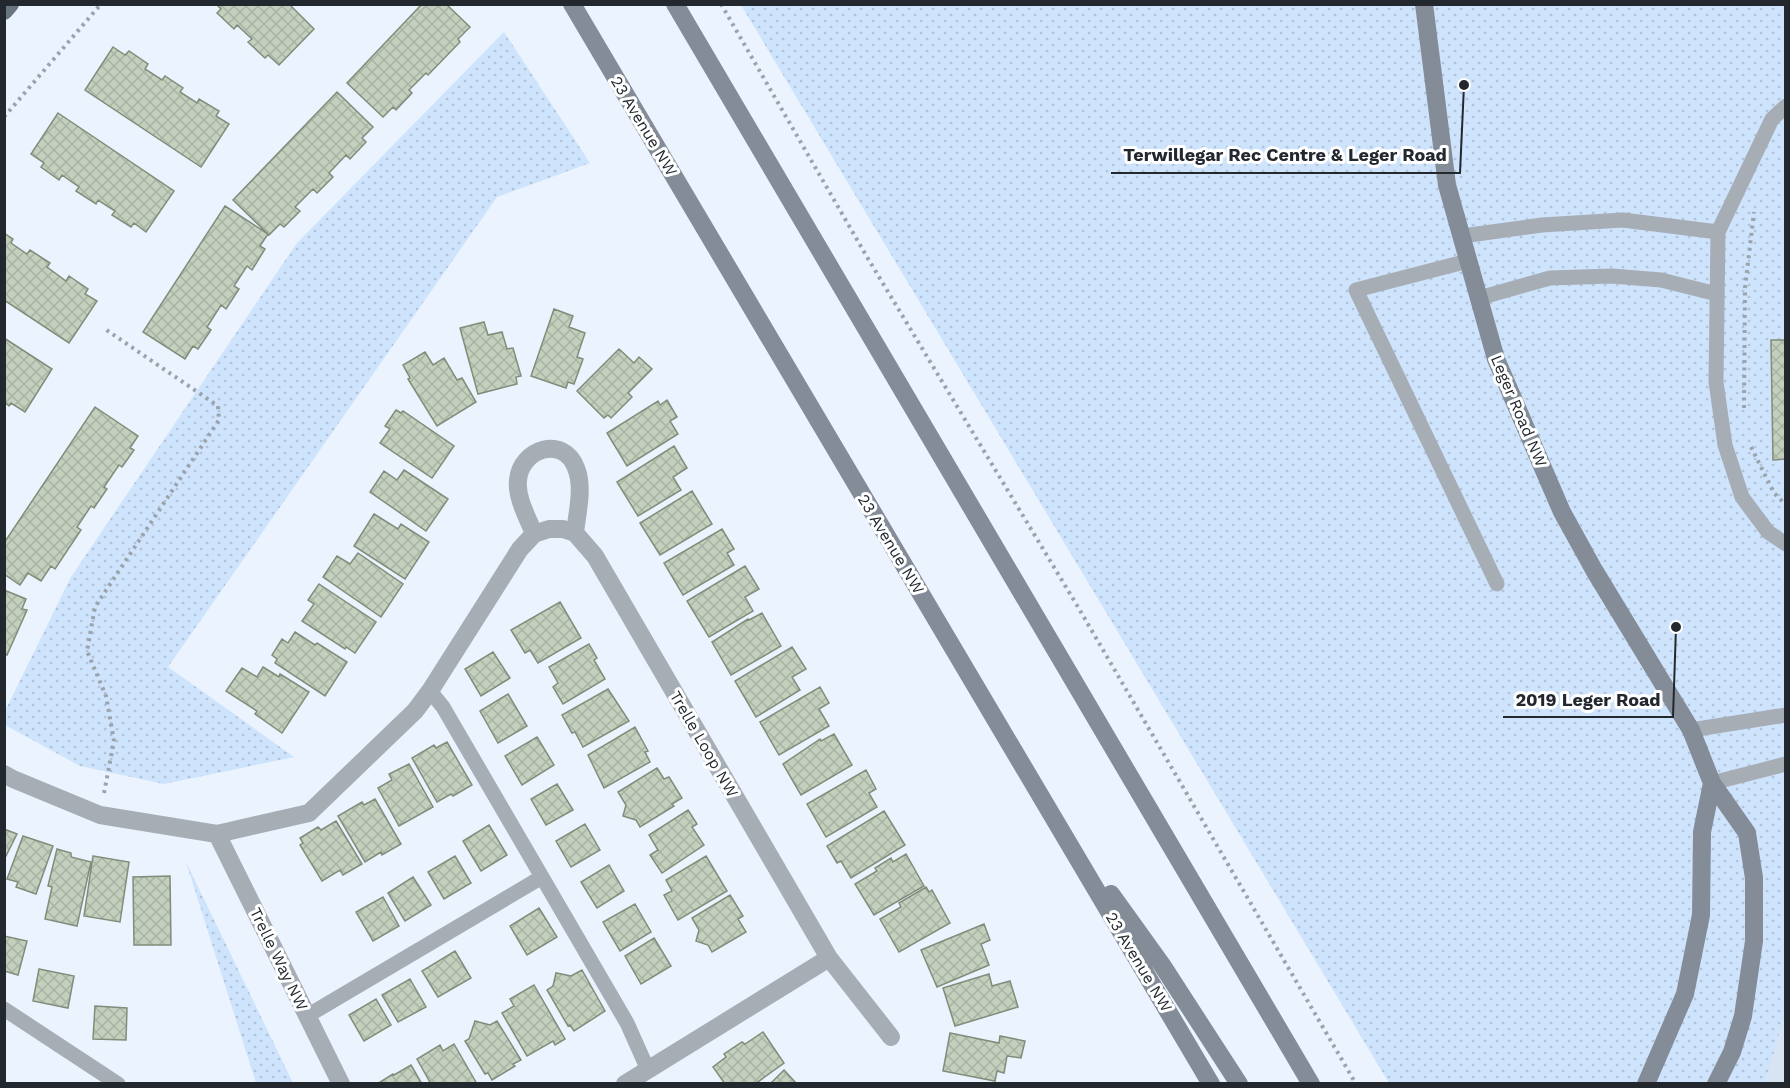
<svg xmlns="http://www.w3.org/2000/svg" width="1790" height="1088" font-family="'Work Sans',sans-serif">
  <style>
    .built { fill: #d8e4f2 }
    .park { fill: url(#park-dots) }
    .building { fill: url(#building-cross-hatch); stroke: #818c7a; stroke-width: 1.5 }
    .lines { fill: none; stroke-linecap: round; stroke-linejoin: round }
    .path { stroke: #9ba3ac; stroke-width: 4; stroke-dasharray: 3 4.5; stroke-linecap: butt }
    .lane { stroke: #a7adb5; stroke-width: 15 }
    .street { stroke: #a7adb5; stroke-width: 18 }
    .secondary { stroke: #838c97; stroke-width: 18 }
    .primary { stroke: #697481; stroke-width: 18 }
    .labels { text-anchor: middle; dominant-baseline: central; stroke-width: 6; stroke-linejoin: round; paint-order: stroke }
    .street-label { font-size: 16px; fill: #22282e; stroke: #fff }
    .leader { fill: none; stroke: #22282e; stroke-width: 2 }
    .callout-dot { fill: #22282e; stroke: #fff; stroke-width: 2 }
    .callout-label { font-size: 18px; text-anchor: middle; font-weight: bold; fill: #22282e; stroke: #fff; stroke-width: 6; stroke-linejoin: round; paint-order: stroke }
  </style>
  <defs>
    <pattern id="park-dots" width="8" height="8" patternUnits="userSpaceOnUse" patternTransform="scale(1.5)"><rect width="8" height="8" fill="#cee3fc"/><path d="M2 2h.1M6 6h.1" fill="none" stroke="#b1c3d8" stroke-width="1.8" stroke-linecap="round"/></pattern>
    <pattern id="building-cross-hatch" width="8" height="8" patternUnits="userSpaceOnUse" patternTransform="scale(1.5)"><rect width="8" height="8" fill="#c4d0bd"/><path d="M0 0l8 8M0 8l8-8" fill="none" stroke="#a8b3a3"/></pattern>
  </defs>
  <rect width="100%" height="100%" fill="#eaf3fe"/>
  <path class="built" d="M1785 1010V1083H1765Z"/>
  <path class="park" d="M741 5H1785L1786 1010 1765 1083H1389Z
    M504 32 590 163 497 197 168 667 294 757 164 784 80 766 5 725V711L71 577 297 243Z
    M186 862 293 1083H256Z"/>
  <path class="building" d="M216 4H289L314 29 279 65 268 55 265 58 248 42 252 39 237 25 234 29 217 13 221 9Z
    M422 4H446L470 27 458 39 460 42 428 75 426 73 409 90 412 93 396 110 393 107 383 117 347 83Z
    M113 47 125 55 129 51 148 64 145 69 162 80 165 76 183 88 180 92 197 103 199 99 219 111 216 116 229 124 201 167 85 90Z
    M337 92 373 127 362 138 366 142 350 159 346 155 329 173 333 177 317 193 313 189 295 207 300 211 284 227 280 224 269 235 233 200Z
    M58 113 174 191 146 232 134 223 131 227 112 215 115 211 98 200 96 204 76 191 79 187 62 175 59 180 41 167 44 163 31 154Z
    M225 206 268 234 260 246 265 249 252 270 247 266 234 286 239 289 226 309 221 305 207 327 211 330 198 349 193 346 185 359 143 332Z
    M4 233 13 239 11 243 27 254 30 250 50 263 47 267 66 281 69 276 88 289 85 294 97 301 69 343 4 300Z
    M554 309 573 316 569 327 585 333 577 357 583 359 574 384 568 382 566 388 531 376Z
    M484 322 488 335 502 332 507 349 513 348 521 376 516 377 517 384 478 394 460 328Z
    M4 338 52 369 25 412 11 403 9 406 4 402Z
    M1771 340H1786V459L1773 460Z
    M619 349 634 363 639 357 652 369 628 393 632 397 611 418 608 415 604 418 577 391Z
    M425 352 433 365 444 358 457 380 462 378 476 402 437 426 408 379 410 378 403 365Z
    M667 400 677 417 670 421 678 434 627 466 607 433 658 401 660 405Z
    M95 407 138 436 130 448 134 450 122 467 119 465 104 487 107 489 94 508 91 506 77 527 81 530 55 569 51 566 41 581 28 573 20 585 4 574V543Z
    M396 410 401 413 403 411 454 446 432 478 380 443 390 429 385 426Z
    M674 446 687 468 673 477 681 490 638 516 617 482Z
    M404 470 448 499 426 531 370 492 384 471 397 480Z
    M692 491 712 524 660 555 640 523Z
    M374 514 398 529 401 524 429 542 405 579 354 546Z
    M722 529 734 549 727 553 734 565 683 595 664 563Z
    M358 553 403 584 381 617 323 577 337 556 350 564Z
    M745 566 759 589 745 597 753 611 709 637 687 601Z
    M319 584 376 622 355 653 346 647 345 649 302 621 314 604 308 600Z
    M4 590 26 599 22 609 27 610 7 655 4 654Z
    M560 602 581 638 538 663 530 650 525 653 511 630Z
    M762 613 781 646 731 675 712 642 748 619 749 620Z
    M295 632 315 645 317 643 347 662 325 696 275 663 277 659 272 655 282 639 288 643Z
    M589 644 597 658 594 660 605 679 563 704 553 687 558 683 549 667Z
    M792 647 806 669 792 677 800 690 756 717 735 681Z
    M493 652 510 678 481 696 465 669Z
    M263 667 279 677 280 674 309 692 282 733 255 714 257 711 226 691 242 668 257 677Z
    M820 687 829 703 819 709 829 726 779 755 760 722Z
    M608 689 629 721 583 747 575 732 572 733 562 715Z
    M508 694 527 726 498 743 480 711Z
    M635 727 648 751 645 752 650 762 604 788 588 755Z
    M834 734 852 765 801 795 783 764 820 739 821 741Z
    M537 737 554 765 522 785 505 756Z
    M447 742 472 785 453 796 451 794 437 802 412 758 434 745 436 748Z
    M409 764 433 807 399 826 378 788 392 780 389 774Z
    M657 768 664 779 669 777 682 798 672 804 674 806 640 827 636 820 623 816 626 805 618 792Z
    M866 770 876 789 869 793 877 807 826 837 807 804Z
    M557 784 573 810 546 825 531 799Z
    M375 799 401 844 382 855 381 852 365 862 338 816 362 802 364 805Z
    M688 810 697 824 692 827 704 845 662 873 650 855 658 850 649 835Z
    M884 811 905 845 851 878 841 861 837 863 827 846Z
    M336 821 362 864 343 875 340 870 322 881 300 845 303 843 300 838 318 827 321 830Z
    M585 824 600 850 571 867 556 841Z
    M489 825 507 855 481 871 463 841Z
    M4 829 17 834 4 860Z
    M23 836 53 846 36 894 16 887 18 882 7 879Z
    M57 849 71 853V857L91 862 77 926 45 919 52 887 48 886Z
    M906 854 924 886 874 915 855 884 877 871 875 868 891 858 893 862Z
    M93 856 129 862 120 922 84 916Z
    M455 856 471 883 444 899 428 872Z
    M706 856 727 891 678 920 664 895 672 891 666 880Z
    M609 865 624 891 597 908 581 882Z
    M170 876 171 945H134L133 877Z
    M413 877 431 905 405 921 388 893Z
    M926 887 929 892 932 890 950 923 899 952 880 919 901 907 899 903Z
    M730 895 743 916 738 919 746 932 712 952 708 945 696 941 699 930 692 918Z
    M383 897 399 926 373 941 356 912Z
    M635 904 651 932 620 951 603 922Z
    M539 908 557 937 527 955 510 926Z
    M984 924 990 940 981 944 989 965 937 987 921 950Z
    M4 936 27 941 18 975 4 971Z
    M654 938 671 966 641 984 625 956Z
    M455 951 471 978 438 997 422 971Z
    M39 969 74 976 68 1008 33 1001Z
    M582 970 605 1011 574 1031 570 1025 568 1026 547 990 553 986 556 973 571 976Z
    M989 974 992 986 1010 981 1018 1007 955 1026 943 988Z
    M410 979 426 1007 398 1022 382 995Z
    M534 985 565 1039 555 1045 553 1041 527 1056 502 1013 514 1006 510 999Z
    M376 999 391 1025 364 1041 349 1015Z
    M95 1006 127 1008 126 1040 93 1039Z
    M475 1021 490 1025 497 1021 521 1060 513 1064 515 1066 492 1080 488 1073 485 1074 465 1041 469 1039Z
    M763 1032 784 1063 755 1084H725L713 1067 726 1057 724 1054 742 1042 745 1044Z
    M950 1033 999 1043 1000 1036 1025 1041 1021 1058 1007 1056 1004 1073 997 1071 995 1081 943 1071Z
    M454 1044 477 1084H431L417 1059 440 1045 443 1051Z
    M411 1065 422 1084H377L393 1074 394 1075Z
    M784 1070 797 1084H770Z"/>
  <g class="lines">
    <path class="path" d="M721 4 867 257 1078 607 1356 1084
      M4 117 101 4
      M1744 408 1745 288 1754 212
      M1751 447 1774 493 1786 505
      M104 793 114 741 106 696 87 651 95 607 219 420 218 406 105 329"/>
    <path class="lane" d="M1786 106 1772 119 1718 232 1716 382 1725 445 1742 497 1768 532 1786 544
      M1462 236 1542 225 1623 220 1718 232
      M1468 261 1356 290 1497 584
      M1479 298 1550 278 1612 276 1661 280 1717 294
      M430 691 443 707 627 1023 648 1070
      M1691 730 1786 715
      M1712 783 1786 764
      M4 1009 118 1084
      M307 1016 542 877"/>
    <path class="street" d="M534 534C528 518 516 498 518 480 521 448 564 435 576 468 584 487 577 513 575 533
      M4 774 13 779 100 815 217 834 309 813 415 711 430 691 520 549 534 534 549 529H563L575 533 595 556 829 958 625 1084
      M217 834 341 1084
      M829 958 891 1037"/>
    <path class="secondary" d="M572 4 1211 1084
      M675 4 1311 1084
      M1424 4 1447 185 1496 359 1562 512 1594 570 1691 730 1712 783 1747 833 1754 878V941L1743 1016 1732 1052 1716 1084
      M1111 894 1162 965 1239 1084
      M1646 1084 1685 994 1701 915 1702 832 1712 783"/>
    <path class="primary" d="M4 11 10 4"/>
  </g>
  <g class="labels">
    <g class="street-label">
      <text transform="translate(644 126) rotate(59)">23 Avenue NW</text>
      <text transform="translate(1519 411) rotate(67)">Leger Road NW</text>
      <text transform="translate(891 544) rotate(59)">23 Avenue NW</text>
      <text transform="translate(704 744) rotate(60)">Trelle Loop NW</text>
      <text transform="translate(279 959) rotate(64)">Trelle Way NW</text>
      <text transform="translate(1139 962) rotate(59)">23 Avenue NW</text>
    </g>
  </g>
  <path class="leader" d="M1464 85L1460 173H1111M1676 627L1673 717H1503"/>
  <g class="callout-dot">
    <circle cx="1464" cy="85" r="6"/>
    <circle cx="1676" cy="627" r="6"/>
  </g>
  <g class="callout-label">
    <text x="1285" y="161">Terwillegar Rec Centre &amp; Leger Road</text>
    <text x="1588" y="706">2019 Leger Road</text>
  </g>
  <rect width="1790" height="1088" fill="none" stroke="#22282e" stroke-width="12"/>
</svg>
